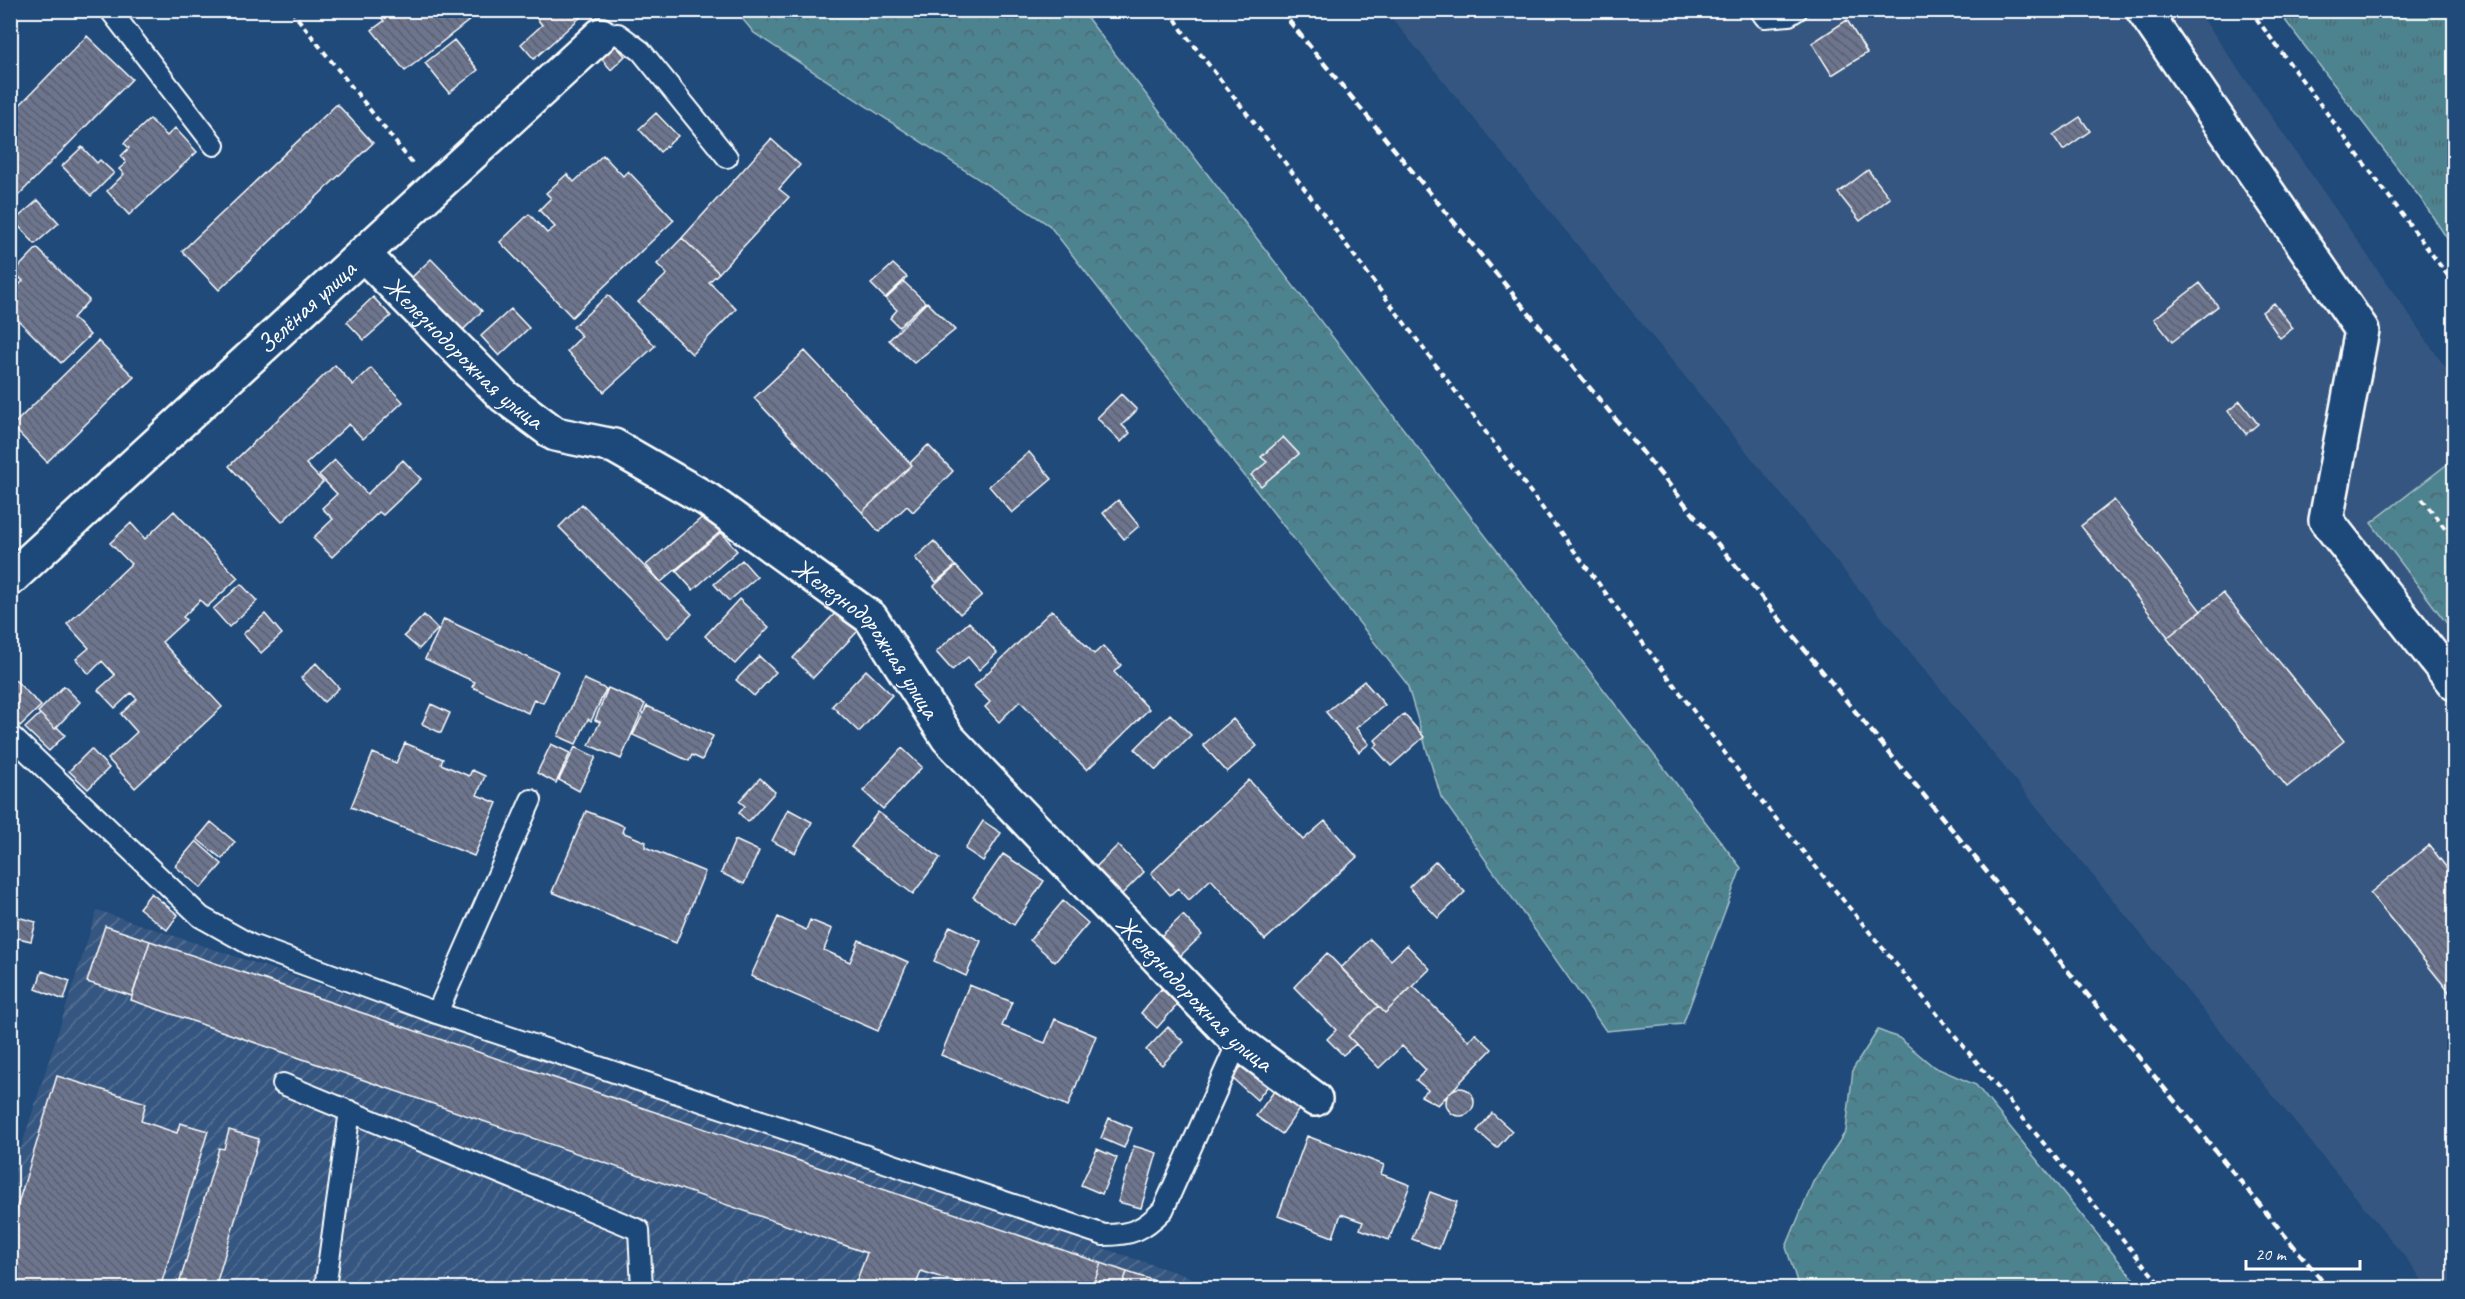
<svg xmlns="http://www.w3.org/2000/svg" width="2465" height="1299" font-family="Caveat,sans-serif">
  <style>
    .built { fill: #365780 }
    .industrial { fill: url(#industrial-furrows) }
    .grass { fill: url(#grass-tufts); stroke: #a6c0c7; stroke-width: 1.5 }
    .forest { fill: url(#forest-crowns); stroke: #a6c0c7; stroke-width: 1.5 }
    .building { fill: url(#building-back-hatch); stroke: #fff; stroke-width: 1.5 }
    .lines { fill: none; stroke-linecap: round; stroke-linejoin: round }
    .lane-casing { stroke: #fff; stroke-width: 24 }
    .street-casing { stroke: #fff; stroke-width: 38 }
    .path { stroke: #fff; stroke-width: 4; stroke-dasharray: 6 4.5; stroke-linecap: butt }
    .lane { stroke: #1f4a7a; stroke-width: 20 }
    .street { stroke: #1f4a7a; stroke-width: 33 }
    .rail { stroke: #fff; stroke-width: 4.5; stroke-dasharray: 9 4.5; stroke-linecap: butt }
    .labels { text-anchor: middle; dominant-baseline: central; stroke-width: 4.5; stroke-linejoin: round; paint-order: stroke }
    .street-label { font-size: 26px; fill: #fff; stroke: #1f4a7a }
  </style>
  <defs>
    <pattern id="industrial-furrows" width="10" height="10" patternUnits="userSpaceOnUse" patternTransform="scale(1.5)"><rect width="10" height="10" fill="#365780"/><path d="M-1 1l2-2M0 10L10 0M9 11l2-2" fill="none" stroke="#547093"/></pattern>
    <pattern id="grass-tufts" width="24" height="20" patternUnits="userSpaceOnUse" patternTransform="scale(1.5)"><rect width="24" height="20" fill="#4e828f"/><path d="M3 7l-1-3M5 7V3M7 7l1-3M15 17l-1-3M17 17v-4M19 17l1-3" fill="none" stroke="#4d6a71"/></pattern>
    <pattern id="forest-crowns" width="20" height="18" patternUnits="userSpaceOnUse" patternTransform="scale(1.5)"><rect width="20" height="18" fill="#4e828f"/><path d="M2 6a3 3 0 1 1 6 0M12 15a3 3 0 1 1 6 0" fill="none" stroke="#4d6a71"/></pattern>
    <pattern id="building-back-hatch" width="6" height="6" patternUnits="userSpaceOnUse" patternTransform="scale(1.5)"><rect width="6" height="6" fill="#6d758e"/><path d="M-1 5l2 2M0 0l6 6M5-1l2 2" fill="none" stroke="#5c606d"/></pattern>
  </defs>
  <rect width="100%" height="100%" fill="#1f4a7a"/>
  <filter id="ink" filterUnits="userSpaceOnUse"><feTurbulence type="fractalNoise" baseFrequency=".0167" numOctaves="2"/><feDisplacementMap in="SourceGraphic" scale="12" xChannelSelector="R" yChannelSelector="G"/><feConvolveMatrix kernelMatrix="1 2 1 2 8 2 1 2 1" color-interpolation-filters="sRGB"/></filter>
  <g filter="url(#ink)">
    <path class="built" d="M1386 11H2198L2454 380V1288H2428L2409 1262Z"/>
    <path class="industrial" d="M97 910 1222 1288H11V1179Z"/>
    <path class="grass" d="M2278 11H2454V249L2421 199Z"/>
    <path class="forest" d="M736 11H1082L1741 868 1683 1024 1606 1031 1441 797 1407 684 1049 225 754 33Z
      M2454 459V633L2371 523Z
      M1878 1030 1899 1038 1934 1067 1976 1085 2141 1288H1799L1786 1247 1813 1182 1846 1131 1853 1069Z"/>
    <path class="building" d="M376 10H479L480 12 405 71 372 30 384 21Z
      M530 10H579L583 15 534 59 521 44 542 25Z
      M1847 20 1867 53 1832 75 1812 43Z
      M87 36 132 79 10 204V115Z
      M454 40 478 70 449 93 425 63Z
      M614 44 625 56 611 70 601 58Z
      M337 104 373 143 219 290 182 251Z
      M656 113 678 136 660 152 639 129Z
      M2080 117 2090 131 2063 150 2053 135Z
      M150 119 167 136 175 128 197 152 129 215 107 191 124 174 119 169 126 163 121 156 129 148 124 143Z
      M771 139 800 165 779 189 789 197 719 273 682 238Z
      M82 147 97 163 100 160 114 173 91 196 62 166Z
      M603 155 623 176 628 171 674 220 572 317 500 242 529 214 547 233 555 227 539 210 551 198 546 193 567 174 574 182Z
      M1868 170 1890 198 1860 221 1838 193Z
      M38 200 59 223 35 244 14 221Z
      M682 238 719 273 709 282 736 309 692 354 638 302 667 274 657 264Z
      M37 248 89 300 73 318 90 335 61 363 10 312V293L23 281 14 272Z
      M431 259 482 311 462 331 410 279Z
      M893 264 907 277 885 298 871 284Z
      M904 282 925 302 899 327 890 318 897 310 886 299Z
      M2200 283 2218 306 2172 342 2154 319Z
      M608 295 655 346 604 392 567 351 582 336 573 327Z
      M373 297 391 316 364 340 347 322Z
      M927 302 955 330 914 363 889 340Z
      M2274 303 2293 328 2280 338 2262 312Z
      M511 309 529 328 499 356 481 336Z
      M98 341 134 377 47 462 12 426Z
      M805 351 912 465 862 512 754 398Z
      M335 365 353 385 371 368 403 402 363 439 349 424 306 464 323 482 282 522 229 466Z
      M1121 394 1137 410 1122 425 1130 433 1121 442 1097 418Z
      M2240 401 2258 424 2246 434 2228 411Z
      M1283 437 1299 454 1261 486 1251 475 1267 462 1261 457Z
      M928 445 953 471 913 512 907 506 879 532 862 512 912 465 910 463Z
      M1029 452 1052 479 1012 513 989 486Z
      M335 460 367 494 403 460 421 479 383 515 379 512 332 557 313 538 333 519 322 508 337 494 319 475Z
      M1118 500 1139 526 1124 539 1103 513Z
      M2114 500 2201 611 2168 637 2081 526Z
      M582 504 692 614 668 638 559 527Z
      M174 511 238 578 207 607 200 600 183 617 186 620 162 642 222 707 135 788 108 759 137 732 121 714 137 699 131 693 115 708 98 690 115 675 102 661 89 674 76 659 89 648 67 624 131 564 110 543 131 523 145 539Z
      M705 515 720 532 661 582 646 565Z
      M721 532 737 551 693 590 676 571Z
      M934 541 955 566 936 582 915 558Z
      M742 560 757 577 729 601 714 584Z
      M956 566 982 595 960 614 934 586Z
      M241 584 257 601 229 627 213 609Z
      M2223 593 2344 741 2287 787 2167 638Z
      M739 599 769 627 735 664 705 636Z
      M838 610 858 631 813 678 793 658Z
      M1052 610 1094 654 1103 646 1121 665 1114 672 1149 709 1087 770 1020 701 999 722 985 707 990 702 974 686Z
      M265 614 282 634 261 653 243 634Z
      M424 615 438 629 419 649 404 636Z
      M444 619 558 671 543 703 534 699 528 713 472 687 475 682 425 659Z
      M969 622 997 653 979 670 968 657 952 670 936 652Z
      M759 656 776 672 754 696 736 680Z
      M316 663 339 688 324 702 301 678Z
      M866 670 892 695 859 732 832 706Z
      M10 675 41 706 20 726 10 716Z
      M584 679 606 689 591 721 588 719 576 744 558 736Z
      M1364 681 1385 705 1356 728 1369 744 1359 752 1326 712Z
      M64 686 80 702 55 729 38 712Z
      M608 688 645 704 621 759 589 745 600 722 595 720Z
      M431 704 450 713 441 733 422 724Z
      M647 706 713 736 702 760 692 755 689 761 633 735Z
      M40 714 55 729 57 727 65 735 49 751 25 728Z
      M1170 714 1191 735 1156 770 1135 749Z
      M1404 714 1424 737 1391 766 1374 747 1378 744 1375 740Z
      M1233 719 1257 746 1227 772 1203 745Z
      M405 743 443 759 441 764 469 776 472 770 485 776 477 795 497 803 474 856 351 807 373 753 396 763Z
      M551 744 570 753 556 783 537 773Z
      M575 747 596 757 579 791 559 780Z
      M902 748 922 767 883 809 863 791Z
      M91 749 109 768 88 789 69 771Z
      M760 778 775 792 748 822 739 813 745 806 739 801Z
      M1249 780 1303 840 1325 821 1357 857 1265 940 1211 879 1189 900 1178 888 1170 895 1151 873Z
      M788 809 812 822 795 853 772 841Z
      M586 811 624 826 622 832 646 842 645 847 705 872 676 943 552 892Z
      M878 812 940 858 913 894 851 847Z
      M983 821 1001 833 983 861 965 849Z
      M211 822 235 842 222 859 197 839Z
      M735 840 759 851 744 884 721 873Z
      M196 841 222 864 201 888 175 866Z
      M1118 845 1144 872 1121 895 1095 868Z
      M2429 845 2454 877V998L2370 893Z
      M1003 854 1044 881 1014 925 973 897Z
      M1436 861 1465 892 1438 918 1409 887Z
      M151 893 178 915 167 930 139 908Z
      M1063 901 1088 923 1055 962 1030 940Z
      M10 915 36 922 31 941 18 938 10 965Z
      M1183 915 1202 935 1178 958 1159 938Z
      M778 917 806 930 810 920 832 929 824 950 850 962 859 940 908 962 878 1031 751 976Z
      M105 926 150 941 132 996 87 982Z
      M950 926 981 941 966 976 934 961Z
      M1370 939 1391 960 1407 945 1430 969 1385 1013 1341 968Z
      M150 941 1101 1263 1092 1288H974L921 1271 915 1288H854L867 1253 131 1000Z
      M1327 953 1378 1006 1348 1036 1356 1044 1343 1055 1327 1039 1336 1030 1294 987Z
      M42 971 70 981 64 1000 36 989Z
      M969 985 1012 1002 1002 1026 1045 1043 1055 1019 1096 1036 1068 1106 941 1055Z
      M1413 986 1469 1041 1475 1033 1492 1049 1438 1105 1421 1096 1428 1090 1416 1080 1426 1070 1402 1046 1379 1068 1348 1036 1378 1006 1385 1013Z
      M1161 989 1178 1004 1157 1028 1141 1013Z
      M1168 1027 1184 1042 1162 1065 1146 1050Z
      M1245 1062 1270 1083 1257 1100 1232 1078Z
      M57 1076 146 1103 141 1121 177 1133 180 1123 208 1131 160 1288H10V1230Z
      M1446 1102a14 14 0 1 1 28 0a14 14 0 1 1-28 0Z
      M1275 1090 1300 1108 1282 1134 1256 1116Z
      M1492 1113 1512 1131 1497 1148 1477 1131Z
      M1109 1118 1132 1128 1124 1148 1101 1138Z
      M229 1130 259 1139 215 1288H178L219 1148 224 1149Z
      M1307 1136 1384 1165 1381 1174 1410 1185 1389 1240 1360 1229 1363 1222 1341 1214 1333 1237 1278 1216Z
      M1134 1146 1157 1153 1141 1208 1118 1202Z
      M1097 1149 1117 1158 1102 1194 1081 1185Z
      M1430 1192 1457 1202 1439 1249 1412 1239Z
      M1101 1263 1127 1272 1121 1288H1092Z
      M1127 1272 1177 1288H1121Z"/>
    <g class="lines">
      <g class="lane-casing">
        <path id="lane" d="M110 10 214 145
          M1760 10 1765 17 1789 15 1797 10
          M601 35 618 34 641 51 727 157
          M10 735 201 917 251 945 437 1013 531 800
          M437 1013 1104 1235C1132 1235 1143 1230 1163 1210L1238 1042
          M283 1084 639 1230 642 1288
          M325 1288 350 1111"/>
      </g>
      <g class="street-casing">
        <g id="street">
          <path d="M2143 10 2362 330 2326 520 2454 683"/>
          <path id="s1" d="M363 254 504 396 555 434 614 446 708 500 871 618 948 738 1238 1042 1315 1099"/>
          <path id="s2" d="M10 579 601 35"/>
        </g>
      </g>
      <path class="path" d="M291 10 412 163
        M1170 10 1184 33 1277 152 1754 792 2163 1288
        M2250 10 2454 284
        M2422 499 2454 540"/>
      <use href="#lane" class="lane"/>
      <use href="#street" class="street"/>
      <path class="rail" d="M1280 10 2328 1288"/>
    </g>
  </g>
  <g class="labels">
    <g class="street-label">
      <text stroke="none"><textPath href="#s2" startOffset="402">Зелёная улица</textPath></text>
      <text stroke="none"><textPath href="#s1" startOffset="141">Железнодорожная улица</textPath></text>
      <text stroke="none"><textPath href="#s1" startOffset="645">Железнодорожная улица</textPath></text>
      <text stroke="none"><textPath href="#s1" startOffset="1131">Железнодорожная улица</textPath></text>
    </g>
  </g>
  <rect width="2465" height="1299" fill="none" stroke="#1f4a7a" stroke-width="36"/>
  <rect x="18" y="18" width="2429" height="1263" fill="none" stroke="#fff" stroke-width="2" filter="url(#ink)"/>
  <path d="M2246 1260v9h114v-9" fill="none" stroke="#ffffff" stroke-width="3"/>
  <text x="2255" y="1260" font-size="18" fill="#ffffff" stroke="#1f4a7a" stroke-width="4.5" paint-order="stroke">20 m</text>
</svg>
